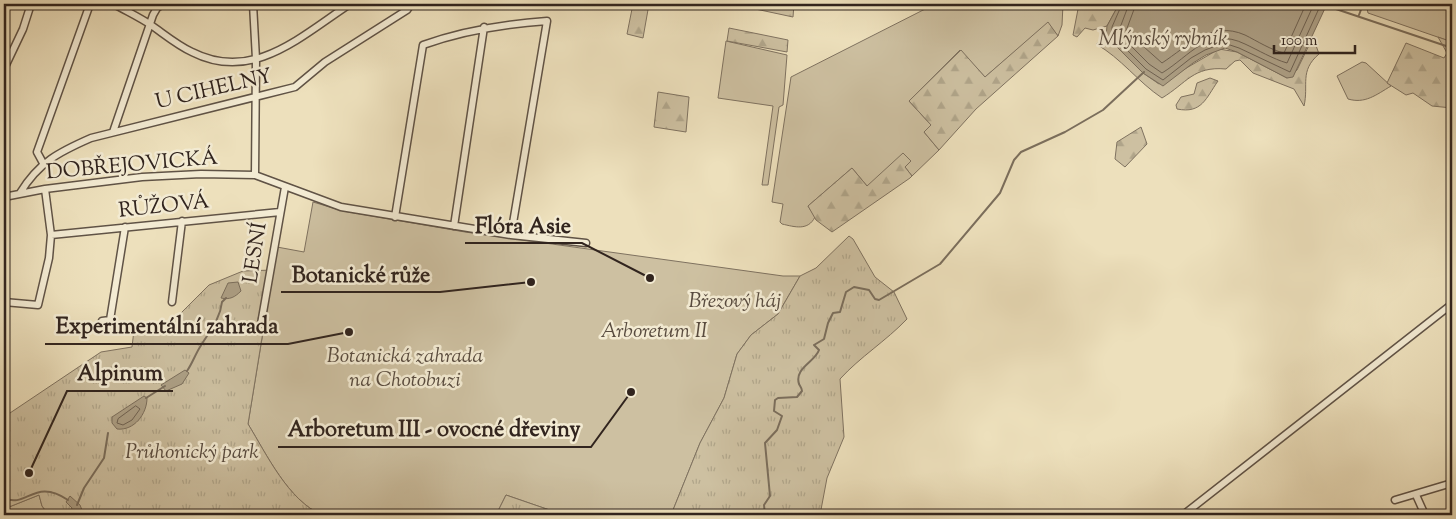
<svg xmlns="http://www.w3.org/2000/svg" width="1456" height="519" font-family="'Sorts Mill Goudy',serif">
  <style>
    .green { fill: #cdc0a1; stroke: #7f7260 }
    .forest { fill: url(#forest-firs); stroke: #7f7260 }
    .park { fill: url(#park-tufts); stroke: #7f7260 }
    .water { fill: #ada086; stroke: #7b6e5c }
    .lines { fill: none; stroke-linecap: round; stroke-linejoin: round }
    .shore { stroke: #6f6252; stroke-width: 1 }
    .stream { stroke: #7b6e5c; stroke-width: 2 }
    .minor-casing { stroke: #605346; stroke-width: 9 }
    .minor { stroke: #f3ebd3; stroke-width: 6 }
    .labels { text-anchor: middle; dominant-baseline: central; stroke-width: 5; stroke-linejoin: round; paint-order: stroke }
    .street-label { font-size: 21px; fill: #31241e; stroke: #f3ebd3 }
    .park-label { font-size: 21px; font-style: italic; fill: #584b3f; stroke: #f3ebd3 }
    .water-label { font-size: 22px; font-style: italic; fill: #5c4f42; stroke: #f3ebd3 }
    .leader { fill: none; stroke: #31241e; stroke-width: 2 }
    .callout-dot { fill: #31241e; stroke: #f3ebd3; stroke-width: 2 }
    .callout-label { font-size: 22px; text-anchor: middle; font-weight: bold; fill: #31241e; stroke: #f3ebd3; stroke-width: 5; stroke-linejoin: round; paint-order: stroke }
  </style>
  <defs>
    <pattern id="forest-firs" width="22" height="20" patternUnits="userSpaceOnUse" patternTransform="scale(1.25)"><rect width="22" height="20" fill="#cdc0a1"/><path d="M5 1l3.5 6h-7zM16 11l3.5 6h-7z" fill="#b0a58a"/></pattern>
    <pattern id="park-tufts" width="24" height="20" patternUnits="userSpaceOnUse" patternTransform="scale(1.25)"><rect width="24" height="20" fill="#cdc0a1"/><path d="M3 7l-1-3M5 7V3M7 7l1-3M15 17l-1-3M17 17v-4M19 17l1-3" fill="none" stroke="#b0a58a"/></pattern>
  </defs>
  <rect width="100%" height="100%" fill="#ede0bc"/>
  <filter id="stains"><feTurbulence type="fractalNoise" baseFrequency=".004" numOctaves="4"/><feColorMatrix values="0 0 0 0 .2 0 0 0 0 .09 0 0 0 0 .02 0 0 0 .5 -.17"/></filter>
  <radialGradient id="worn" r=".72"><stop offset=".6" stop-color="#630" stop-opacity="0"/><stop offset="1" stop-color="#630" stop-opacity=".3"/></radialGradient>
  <path class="green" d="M935 4H1063L1062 25 1058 36 1048 23 985 77 960 50 909 101 931 125 924 132 939 150 912 176 905 167 867 186 852 168 808 206 815 217C808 231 795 227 782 224L780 222 783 204 772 202 791 77Z
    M1366 4H1452V42L1368 13Z
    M726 41 787 55 783 105 779 107 768 185H762L773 106 718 98Z
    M1362 62 1366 63 1391 86C1376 95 1365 104 1348 99L1337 76Z
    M313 202 343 211 465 232 783 276H800L778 314 751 335 737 354 724 398 700 443 671 515H564L506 495 496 515H322C288 500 267 455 248 424L277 247 304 252Z
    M39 495 42 506 49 515H4V509Z"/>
  <path class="forest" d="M633 4H649L643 38 627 34Z
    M732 4H794L793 17Z
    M1079 4H1119L1107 26 1093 30 1085 28 1077 37 1073 35Z
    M1048 22 1058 36 976 109 939 150 924 132 931 125 909 101 961 50 985 77Z
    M729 28 788 40 787 52 727 41Z
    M1106 36 1143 73 1159 84 1219 49 1237 52 1287 78 1297 70 1313 37 1319 54C1299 71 1309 85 1304 106L1294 89 1253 73 1240 60 1235 61 1226 69C1193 66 1187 83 1162 98 1138 82 1121 58 1096 44Z
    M1438 37 1452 42V108L1432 106 1413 93 1406 95 1387 83 1406 43 1444 58 1447 53Z
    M1210 78 1218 81C1206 98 1202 114 1177 109L1176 105 1181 97 1194 94 1197 83Z
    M658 92 689 97 686 132 654 127Z
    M1141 127 1147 144 1125 167 1115 159 1117 142Z
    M903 153 911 161 905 167 912 176 910 178 832 232 816 220 808 206 852 168 867 186Z"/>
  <path class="park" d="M849 236 853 239 875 277 894 292 907 319C886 341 860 357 840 379L844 437 827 478 820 515H671L700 443 724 398 737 354 751 335 778 314 800 276 816 268Z
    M273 270 248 424C267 455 288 500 322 515H49L42 506 39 495 4 509V417L101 352 132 347 134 330 155 334 162 332 209 285 243 271Z
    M506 495 564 515H496Z"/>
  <path class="water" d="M1119 4H1327L1293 77 1287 78 1237 52 1225 48 1206 55 1193 63 1163 86 1143 73 1106 36 1107 26Z
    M238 282 241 291C235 297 230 300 221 298L228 283Z
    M185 370 189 373 182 384 166 391 161 385Z
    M144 396 147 398C147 414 134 431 117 429L112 423V417Z
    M70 496 80 505 84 515H69L72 508 66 502Z"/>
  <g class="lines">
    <path class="shore" d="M1122 4 1112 27V35L1146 69 1163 80 1191 58 1205 50 1224 43 1239 48 1290 72 1321 4
      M1129 4 1118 33 1149 64 1162 73C1190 56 1208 26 1245 44 1258 50 1273 59 1287 63L1314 4
      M1136 4 1126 31 1162 63C1188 46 1211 20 1245 35 1257 41 1271 50 1284 53L1306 4
      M136 406 140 409 132 420 123 425 117 423 118 419Z"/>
    <path class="stream" d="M1324 5 1452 48
      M1359 15 1363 4
      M187 371C192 364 195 355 200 347 209 332 220 320 222 302L226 298
      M146 398 165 386
      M4 498C27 509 34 477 68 500
      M77 505 84 488 104 458 108 433
      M765 515 764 505 770 496 765 443 777 430 782 416 774 411 775 400 778 398 797 397 802 391C802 388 800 386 799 384 794 368 815 362 819 350L814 345 824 339 828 323 833 313 840 312 846 292 854 287 869 290 875 299 879 300 940 264 1000 193 1014 160 1021 152 1065 132 1103 110 1144 72"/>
    <g class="minor-casing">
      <path id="minor" d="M114 4C126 11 139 17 151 25 164 34 177 45 192 52 253 83 301 36 350 4
        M253 4 256 59 255 175
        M4 69 23 29 31 4
        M113 132 153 15 157 8 163 4
        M43 163 37 152 90 4
        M20 193C39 162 59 152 91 138L295 87 325 62 407 10 411 4
        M4 197 45 189 142 177 201 174 255 175 341 207 511 235 586 243
        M395 217 423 45C464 30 504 24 547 21L511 235
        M454 226 484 27
        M51 235 280 212
        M4 302 38 305 49 258 51 235 45 189
        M172 302 182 221
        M102 321 110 320 125 227
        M261 324 285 187
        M1416 495 1425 515
        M1395 500 1452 483
        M1183 515 1452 304"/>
    </g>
    <use href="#minor" class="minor"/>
  </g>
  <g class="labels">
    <g class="street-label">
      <text transform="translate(214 90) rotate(-13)">U CIHELNY</text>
      <text transform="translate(132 166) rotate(-5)">DOBŘEJOVICKÁ</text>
      <text transform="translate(164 207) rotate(-6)">RŮŽOVÁ</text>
      <text transform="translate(256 253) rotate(-81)">LESNÍ</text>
    </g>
    <g class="park-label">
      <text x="735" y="302">Březový háj</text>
      <text x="654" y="332">Arboretum II</text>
      <text x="405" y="357">Botanická zahrada<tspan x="405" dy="24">na Chotobuzi</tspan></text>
      <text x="192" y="453">Průhonický park</text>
    </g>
    <g class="water-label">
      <text x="1163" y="40">Mlýnský rybník</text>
    </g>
  </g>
  <path class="leader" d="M650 278L582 243H465M531 282L440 292H281M349 332L288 344H45M29 473L67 391H173M631 392L591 447H278"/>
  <g class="callout-dot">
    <circle cx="650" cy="278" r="5"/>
    <circle cx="531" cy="282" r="5"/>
    <circle cx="349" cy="332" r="5"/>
    <circle cx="29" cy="473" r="5"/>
    <circle cx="631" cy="392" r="5"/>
  </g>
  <g class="callout-label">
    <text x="523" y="233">Flóra Asie</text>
    <text x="361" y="282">Botanické růže</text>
    <text x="167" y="333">Experimentální zahrada</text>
    <text x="120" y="380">Alpinum</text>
    <text x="434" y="436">Arboretum III - ovocné dřeviny</text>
  </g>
  <rect width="1456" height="519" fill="none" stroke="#ede0bc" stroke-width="20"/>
  <rect x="5" y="5" width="1446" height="509" fill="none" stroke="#31241e" stroke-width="2.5"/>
  <rect x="10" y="10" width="1436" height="499" fill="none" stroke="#31241e"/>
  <path d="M1274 45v8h81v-8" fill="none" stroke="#31241e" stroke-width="2.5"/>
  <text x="1281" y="45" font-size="15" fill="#31241e" stroke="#f3ebd3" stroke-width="4" paint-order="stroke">100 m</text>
  <rect width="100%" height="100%" filter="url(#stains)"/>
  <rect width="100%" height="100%" fill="url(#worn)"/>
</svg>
